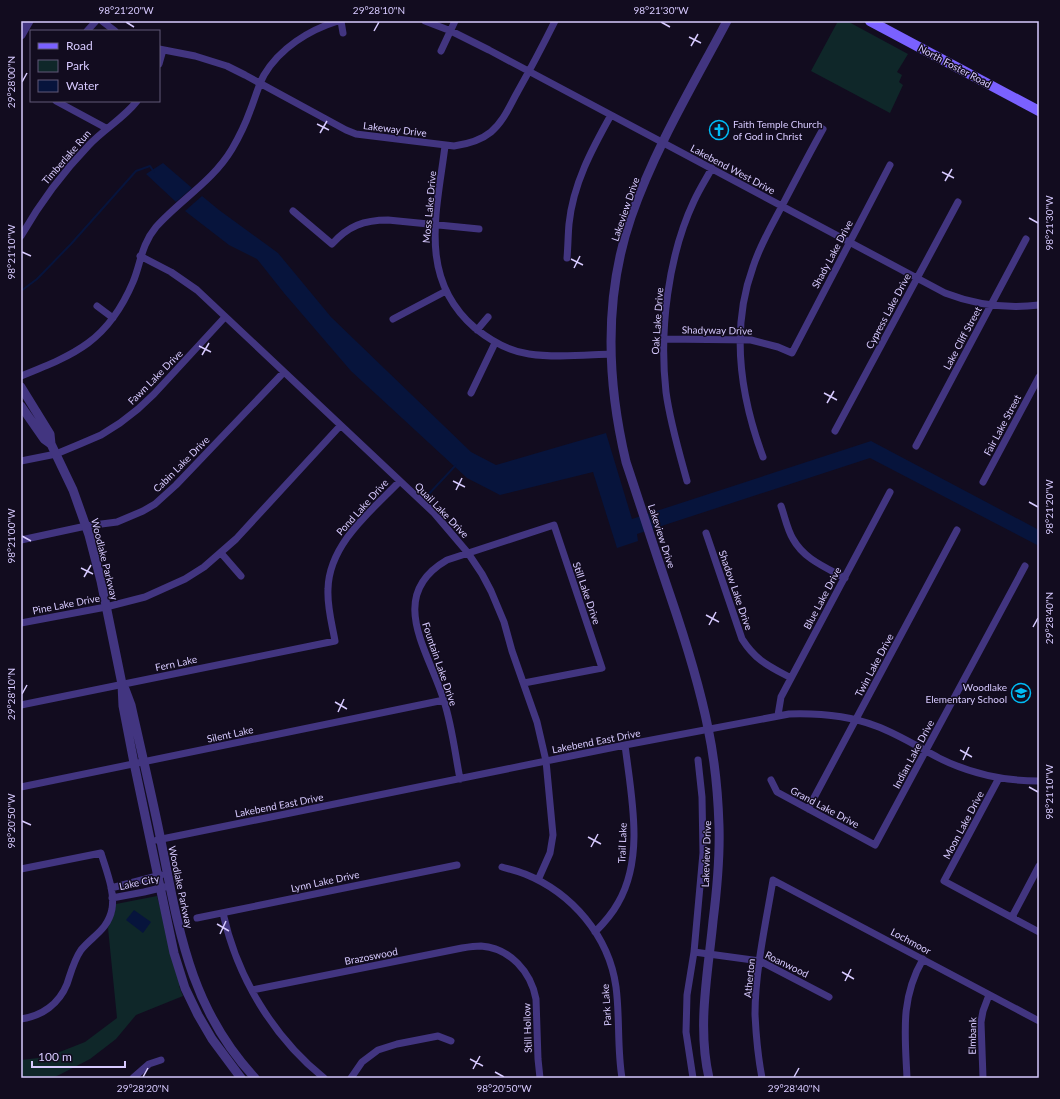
<svg xmlns="http://www.w3.org/2000/svg" width="1060" height="1099" font-family="Lato,sans-serif">
  <style>
    .green { fill: #0f2729 }
    .water { fill: #07143c }
    .lines { fill: none; stroke-linecap: round; stroke-linejoin: round }
    .stream { stroke: #07143c; stroke-width: 2 }
    .minor { stroke: #423580; stroke-width: 7 }
    .tertiary { stroke: #423580; stroke-width: 9 }
    .secondary { stroke: #7a61ff; stroke-width: 10 }
    .ticks { fill: none; stroke: #d7caff; stroke-width: 1.5 }
    .labels { text-anchor: middle; dominant-baseline: central; stroke-width: 3; stroke-linejoin: round; paint-order: stroke }
    .street-label { font-size: 10px; fill: #d7caff; stroke: #120c1f }
    .poi-label { font-size: 10px; fill: #d7caff; stroke: #120c1f; text-anchor: start }
    .neatline { fill: none; stroke: #d7caff; stroke-width: 1.5 }
    .ticks-label { font-size: 10px; text-anchor: middle; fill: #d7caff }
  </style>
  <rect width="100%" height="100%" fill="#120c1f"/>
  <path class="green" d="M838 21H847L908 54 897 72 902 75 899 82 903 85 890 113 811 71Z
    M157 896 181 985 179 986 183 996 136 1015 116 1039 90 1059 59 1075 51 1078H21V1060L47 1057 85 1042 117 1018 108 928 114 914 116 904Z"/>
  <path class="water" d="M163 163 192 188 176 202 146 174Z
    M202 196 219 210 278 253 331 317 471 452 496 465 606 433 632 519 871 441 1039 530V546L870 458 637 534 638 541 617 548 593 472 500 495 467 478 351 371 284 293 257 259 229 245 185 211Z
    M134 910 151 922 143 933 126 920Z"/>
  <g class="lines">
    <path class="stream" d="M21 291 37 279 71 244 136 171 150 166 154 172
      M426 497 456 465"/>
    <path class="minor" d="M102 21 115 31
      M341 21 343 33
      M425 21 451 31 489 50 945 293C976 305 1006 309 1039 305
      M87 31 96 21
      M159 49 195 56 227 66 245 75 346 130 356 134 454 146C468 144 480 141 491 132 504 121 510 105 518 91 531 68 543 45 555 21
      M441 51 455 21
      M159 64 163 50
      M56 101 106 128
      M445 146C437 211 417 278 475 328 491 341 508 351 529 354 555 358 584 355 611 354
      M293 211 332 244C348 226 364 220 388 220L479 229
      M21 236C40 203 63 172 89 145 104 129 124 118 137 101
      M140 256 171 272 197 290 434 513 468 553 482 574 491 591 504 622 512 651 537 722 546 761 553 835 550 853 538 880
      M567 258C568 247 568 235 569 224 573 184 592 149 611 115
      M97 306 113 318
      M393 319 446 291
      M477 330 488 317
      M664 339 751 340 778 347 792 353 890 165
      M21 376C76 354 108 341 133 282 141 263 141 245 156 227 180 200 213 181 232 149 239 137 245 125 250 111 255 99 258 86 264 75 280 48 309 30 338 21
      M471 393 495 343
      M835 431 958 202
      M916 446 1026 239
      M763 457C740 395 730 330 753 267 760 245 772 225 783 204 796 179 809 154 823 129
      M21 461 56 454 80 444 101 435 120 423 138 409 154 394 225 317
      M687 481C679 452 670 422 666 392 659 331 668 256 694 201 699 190 706 179 712 168
      M983 482 1039 377
      M781 506C785 517 787 529 793 539 804 559 825 567 845 578
      M706 533 742 639C756 661 769 666 791 678
      M21 540 86 526 117 522 143 511 155 504 176 485 284 372
      M221 553 241 576
      M21 623 106 607 145 597 185 579 204 567 236 539 340 426
      M21 705 335 641C332 624 327 607 328 589 329 544 371 511 400 481
      M778 715 781 697 890 492
      M999 778 944 881 1039 932
      M460 779C455 753 452 726 444 701 429 651 385 596 447 560L554 525 602 668 524 683
      M771 780 777 792 875 845 1025 566
      M21 787 444 700
      M808 809 957 530
      M157 840 625 745 789 714C819 713 847 715 876 726 898 734 918 747 939 758 971 774 1003 781 1039 781
      M502 867C509 869 518 871 525 874 572 893 609 936 616 987 620 1017 617 1048 622 1078
      M21 869 101 853C106 870 115 891 112 909 108 930 92 936 81 950 74 960 71 972 67 984 59 1004 42 1016 21 1019
      M111 888 161 875
      M112 898 144 892 169 886
      M223 913C237 977 273 1037 324 1078
      M1012 917 1039 866
      M197 918 457 865
      M595 932C604 923 612 914 618 903 645 857 631 795 625 745
      M694 952 703 853 702 797 698 760
      M252 990 462 948C468 947 475 946 481 946 510 948 531 972 536 999L538 1059 540 1078
      M133 1078 149 1064 161 1060
      M351 1078 362 1062 378 1050 397 1044 438 1036 451 1041
      M693 1078 686 1032 687 995 694 952 760 961 829 997
      M762 1078C758 1057 756 1036 755 1014 755 971 766 922 773 880L1039 1021
      M907 1078C905 1034 900 999 923 959
      M983 1078 981 1022 983 1011 989 995"/>
    <path class="tertiary" d="M21 35 29 21
      M21 387 50 434 51 444 73 490 89 535 101 581 122 684 123 706 134 763 174 953 185 988 198 1015 212 1039 241 1078
      M21 406 44 439 51 444
      M125 689 131 705C141 750 152 796 161 841 179 931 190 1008 255 1078
      M709 1078C697 1026 708 973 713 921 717 889 720 857 719 826 718 793 715 761 708 728 699 683 685 639 670 595 655 551 641 507 626 462 607 382 604 296 631 217 655 148 693 85 727 21"/>
    <path class="secondary" d="M870 21 1039 111"/>
  </g>
  <path class="ticks" d="M126 22 134 27M661 22 670 27M374 31 379 22M689 37 701 43M691 46 698 34M22 82 27 73M317 124 329 130M320 133 327 121M942 172 954 178M945 181 952 169M1029 218 1038 223M22 252 31 256M571 259 583 265M574 268 580 256M199 346 211 352M202 355 209 343M824 393 837 400M827 403 834 391M453 481 465 487M456 490 462 478M1029 502 1038 507M22 536 31 541M81 568 93 574M84 577 91 565M706 615 719 622M709 625 716 612M1033 627 1038 618M22 694 27 685M335 702 347 709M338 712 344 699M960 750 972 757M963 760 969 747M1029 787 1038 792M22 821 31 825M588 837 601 844M591 847 598 834M217 924 229 931M220 934 226 921M842 972 854 979M845 981 851 969M470 1059 483 1066M473 1069 480 1056M495 1072 504 1077M143 1077 148 1068M794 1077 799 1068"/>
  <defs>
    <g id="church-ring" transform="scale(1)"><circle r="9.5" fill="#120c1f" stroke="#00bcf5" stroke-width="1.5"/><path d="M-1.2-6h2.4v3.5h3.3v2.4h-3.3V6h-2.4V-.1h-3.3v-2.4h3.3Z" fill="#00bcf5"/></g>
    <g id="school-ring" transform="scale(1)"><circle r="9.5" fill="#120c1f" stroke="#00bcf5" stroke-width="1.5"/><path d="M0-5L7-2L0 1L-7-2ZM-4 1L0 2.5L4 1V4Q0 6-4 4Z" fill="#00bcf5"/></g>
  </defs>
  <g fill-rule="evenodd">
    <use href="#church-ring" x="719" y="130"/>
    <use href="#school-ring" x="1021" y="693"/>
  </g>
  <g class="labels">
    <g class="street-label">
      <text transform="translate(955 66) rotate(28)">North Foster Road</text>
      <text transform="translate(395 129) rotate(7)">Lakeway Drive</text>
      <text transform="translate(66 157) rotate(-49)">Timberlake Run</text>
      <text transform="translate(733 169) rotate(28)">Lakebend West Drive</text>
      <text transform="translate(429 207) rotate(-85)">Moss Lake Drive</text>
      <text transform="translate(625 209) rotate(-71)">Lakeview Drive</text>
      <text transform="translate(832 254) rotate(-62)">Shady Lake Drive</text>
      <text transform="translate(888 311) rotate(-62)">Cypress Lake Drive</text>
      <text transform="translate(657 321) rotate(-86)">Oak Lake Drive</text>
      <text transform="translate(717 330) rotate(1)">Shadyway Drive</text>
      <text transform="translate(962 338) rotate(-62)">Lake Cliff Street</text>
      <text transform="translate(155 377) rotate(-45)">Fawn Lake Drive</text>
      <text transform="translate(1002 425) rotate(-62)">Fair Lake Street</text>
      <text transform="translate(181 464) rotate(-45)">Cabin Lake Drive</text>
      <text transform="translate(362 507) rotate(-48)">Pond Lake Drive</text>
      <text transform="translate(442 510) rotate(46)">Quail Lake Drive</text>
      <text transform="translate(662 536) rotate(72)">Lakeview Drive</text>
      <text transform="translate(105 559) rotate(76)">Woodlake Parkway</text>
      <text transform="translate(736 590) rotate(71)">Shadow Lake Drive</text>
      <text transform="translate(587 593) rotate(71)">Still Lake Drive</text>
      <text transform="translate(822 598) rotate(-62)">Blue Lake Drive</text>
      <text transform="translate(66 604) rotate(-11)">Pine Lake Drive</text>
      <text transform="translate(176 663) rotate(-12)">Fern Lake</text>
      <text transform="translate(440 664) rotate(71)">Fountain Lake Drive</text>
      <text transform="translate(874 665) rotate(-62)">Twin Lake Drive</text>
      <text transform="translate(230 734) rotate(-12)">Silent Lake</text>
      <text transform="translate(596 741) rotate(-11)">Lakebend East Drive</text>
      <text transform="translate(913 754) rotate(-62)">Indian Lake Drive</text>
      <text transform="translate(279 805) rotate(-11)">Lakebend East Drive</text>
      <text transform="translate(825 807) rotate(28)">Grand Lake Drive</text>
      <text transform="translate(963 825) rotate(-62)">Moon Lake Drive</text>
      <text transform="translate(622 843) rotate(-88)">Trail Lake</text>
      <text transform="translate(706 854) rotate(-88)">Lakeview Drive</text>
      <text transform="translate(325 881) rotate(-12)">Lynn Lake Drive</text>
      <text transform="translate(139 882) rotate(-12)">Lake City</text>
      <text transform="translate(181 887) rotate(78)">Woodlake Parkway</text>
      <text transform="translate(911 941) rotate(28)">Lochmoor</text>
      <text transform="translate(371 956) rotate(-11)">Brazoswood</text>
      <text transform="translate(787 964) rotate(26)">Roanwood</text>
      <text transform="translate(749 978) rotate(-84)">Atherton</text>
      <text transform="translate(606 1005) rotate(-94)">Park Lake</text>
      <text transform="translate(527 1028) rotate(-92)">Still Hollow</text>
      <text transform="translate(972 1036) rotate(-89)">Elmbank</text>
    </g>
    <g class="poi-label">
      <text x="733" y="124">Faith Temple Church<tspan x="733" dy="12">of God in Christ</tspan></text>
      <text x="1007" y="687" text-anchor="end">Woodlake<tspan x="1007" dy="12">Elementary School</tspan></text>
    </g>
  </g>
  <rect width="1060" height="1099" fill="none" stroke="#120c1f" stroke-width="44"/>
  <rect x="30" y="30" width="130" height="72" fill="#120c1f" stroke="#615879"/>
  <rect x="38" y="43" width="20" height="6" fill="#7a61ff" stroke="#615879"/>
  <text x="66" y="50" font-size="12" fill="#d7caff">Road</text>
  <rect x="38" y="60" width="20" height="12" fill="#0f2729" stroke="#615879"/>
  <text x="66" y="70" font-size="12" fill="#d7caff">Park</text>
  <rect x="38" y="80" width="20" height="12" fill="#07143c" stroke="#615879"/>
  <text x="66" y="90" font-size="12" fill="#d7caff">Water</text>
  <path d="M32 1061v6h93v-6" fill="none" stroke="#d7caff" stroke-width="2"/>
  <text x="38" y="1061" font-size="12" fill="#d7caff" stroke="#120c1f" stroke-width="3" paint-order="stroke">100 m</text>
  <rect x="22" y="22" width="1016" height="1055" class="neatline"/>
  <g class="ticks-label">
    <text x="126" y="14">98°21'20"W</text>
    <text x="379" y="14">29°28'10"N</text>
    <text x="661" y="14">98°21'30"W</text>
    <text transform="translate(11 82) rotate(-90)" y="4">29°28'00"N</text>
    <text transform="translate(1049 223) rotate(-90)" y="4">98°21'30"W</text>
    <text transform="translate(11 252) rotate(-90)" y="4">98°21'10"W</text>
    <text transform="translate(1049 507) rotate(-90)" y="4">98°21'20"W</text>
    <text transform="translate(11 536) rotate(-90)" y="4">98°21'00"W</text>
    <text transform="translate(1049 618) rotate(-90)" y="4">29°28'40"N</text>
    <text transform="translate(11 694) rotate(-90)" y="4">29°28'10"N</text>
    <text transform="translate(1049 792) rotate(-90)" y="4">98°21'10"W</text>
    <text transform="translate(11 821) rotate(-90)" y="4">98°20'50"W</text>
    <text x="143" y="1092">29°28'20"N</text>
    <text x="504" y="1092">98°20'50"W</text>
    <text x="794" y="1092">29°28'40"N</text>
  </g>
</svg>
